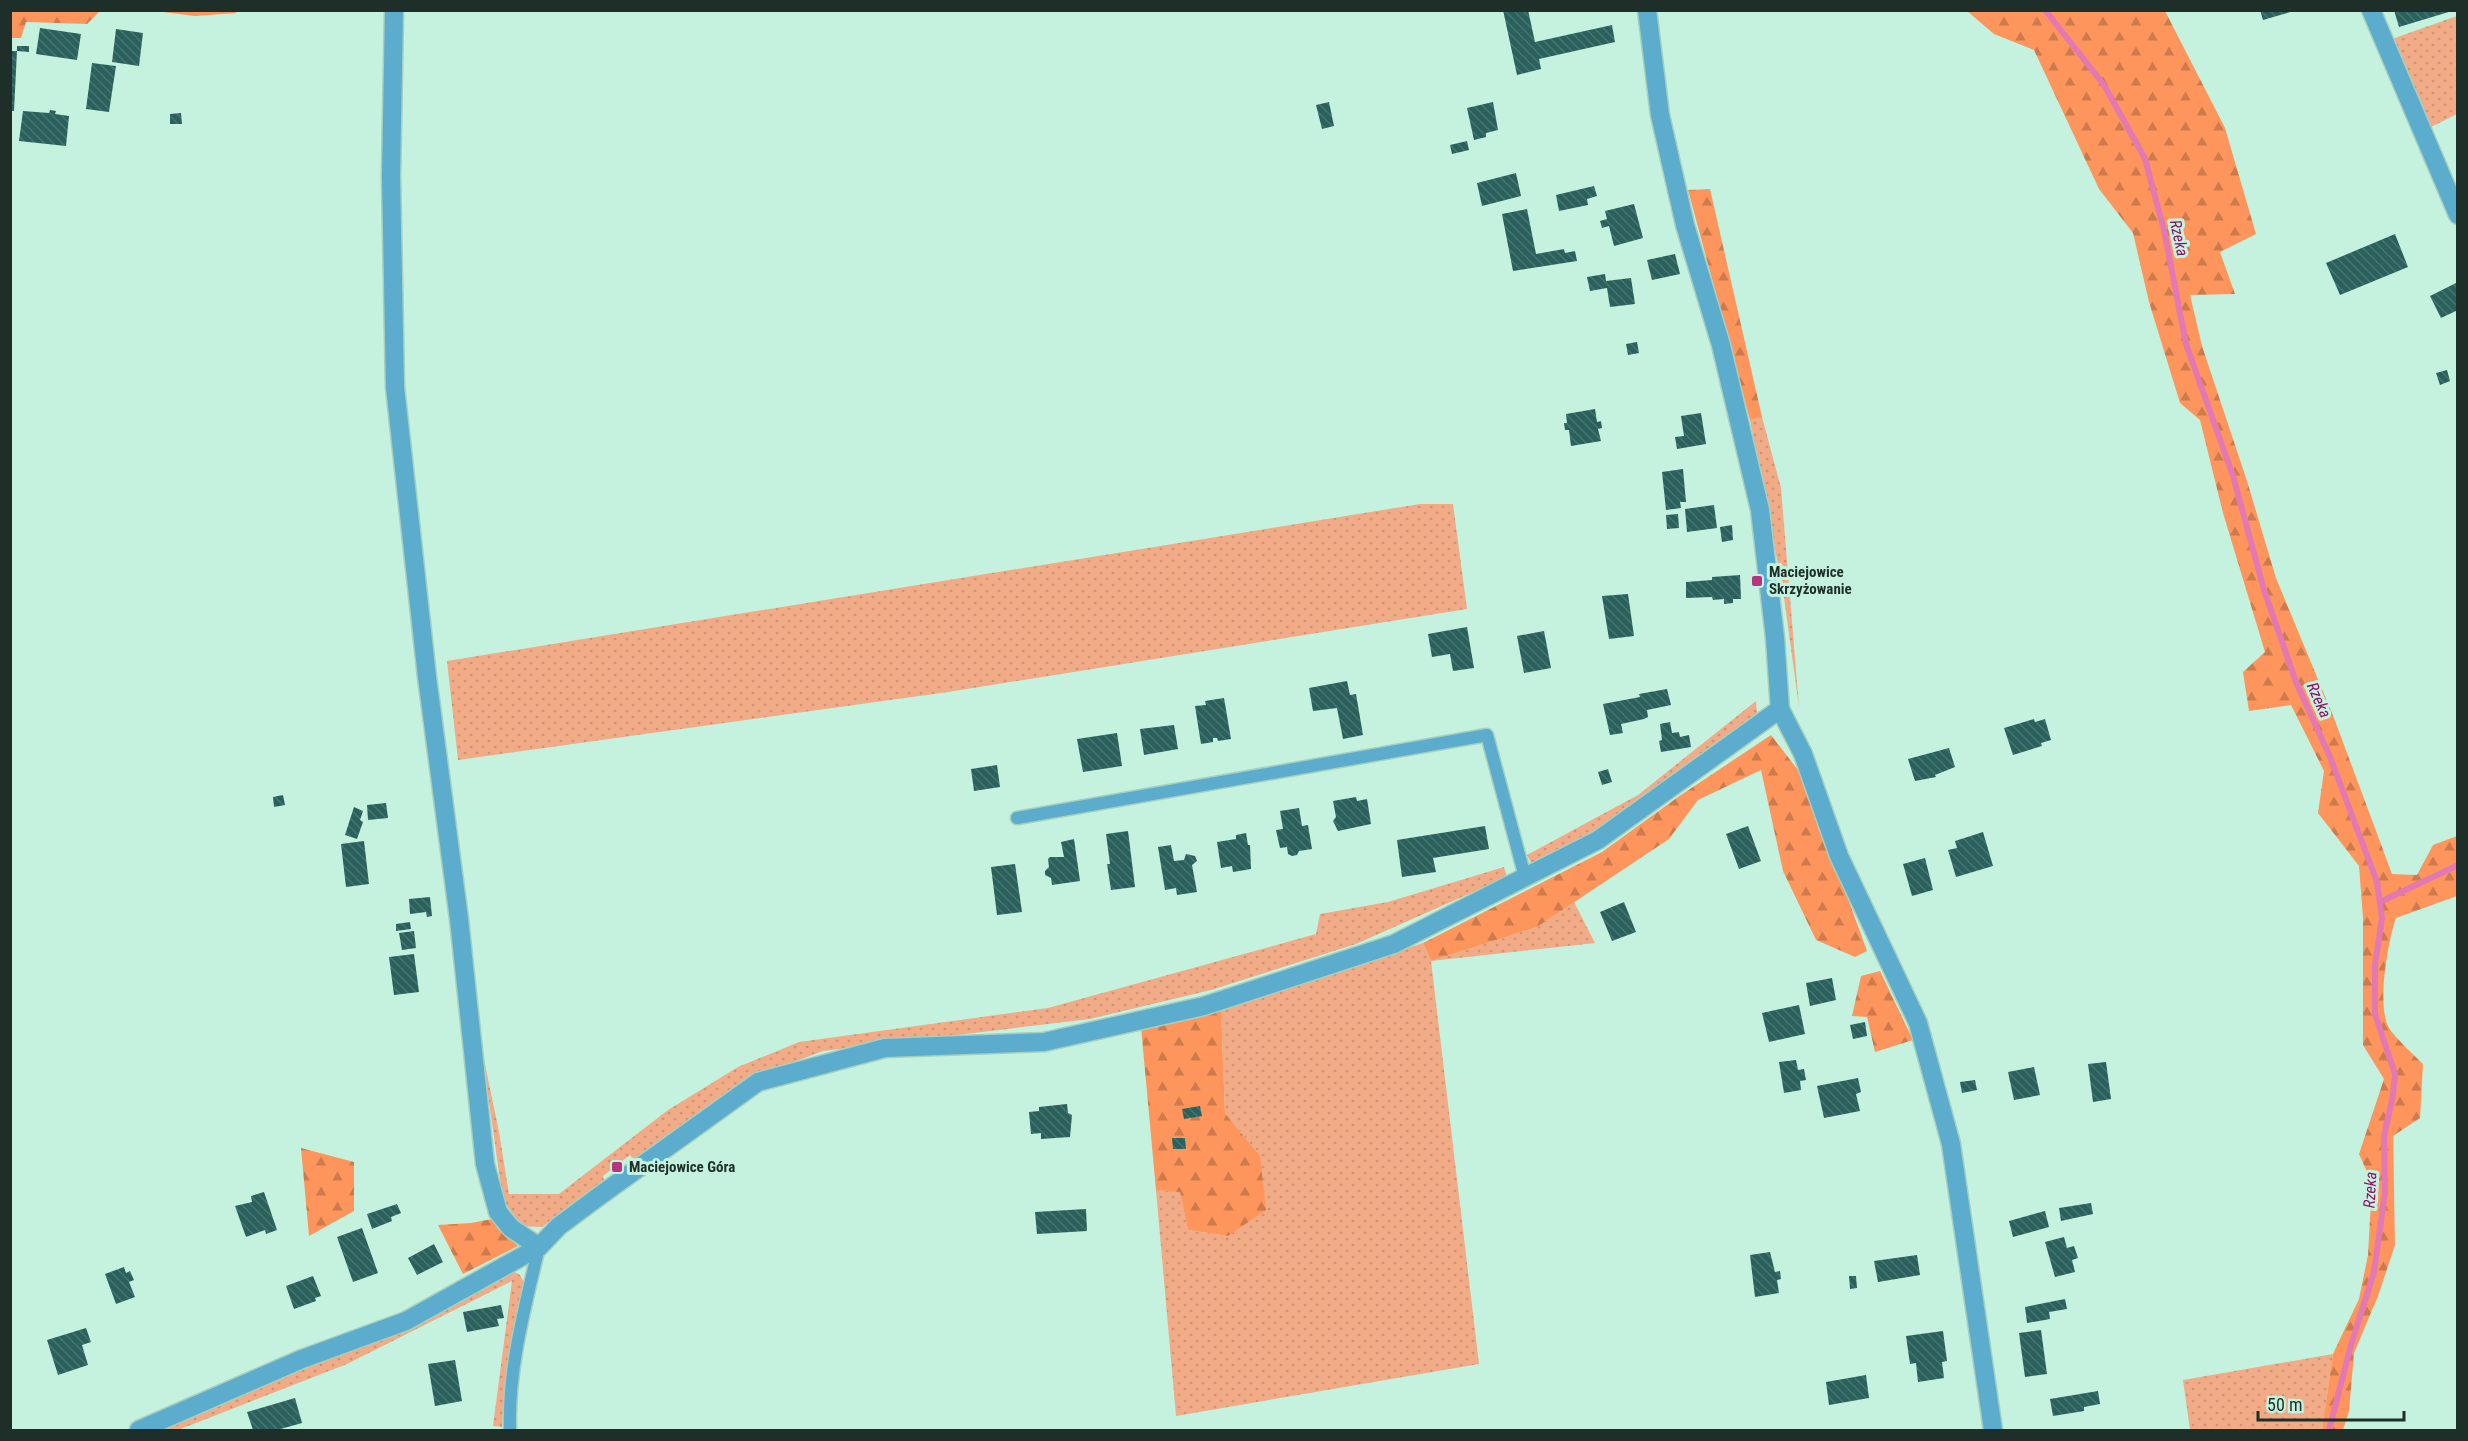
<svg xmlns="http://www.w3.org/2000/svg" width="2468" height="1441" font-family="'Roboto Condensed',sans-serif">
  <style>
    .grass { fill: url(#grass-dots) }
    .forest { fill: url(#forest-firs) }
    .lines { fill: none; stroke-linecap: round; stroke-linejoin: round }
    .stream { stroke: #e379b2; stroke-width: 6 }
    .building { fill: url(#building-back-hatch) }
    .lane-casing { stroke: #a6cfbe; stroke-width: 15 }
    .street-casing { stroke: #a6cfbe; stroke-width: 21 }
    .lane { stroke: #5cacce; stroke-width: 12 }
    .street { stroke: #5cacce; stroke-width: 18 }
    .poi-dot { fill: #b53581; stroke: #c4f2df; stroke-width: 2 }
    .labels { text-anchor: middle; dominant-baseline: central; stroke-width: 6; stroke-linejoin: round; paint-order: stroke }
    .poi-label { font-size: 15px; font-weight: bold; fill: #1d2f28; stroke: #c4f2df; text-anchor: start }
    .water-label { font-size: 16px; font-style: italic; fill: #910f63; stroke: #c4f2df }
  </style>
  <defs>
    <pattern id="grass-dots" width="8" height="8" patternUnits="userSpaceOnUse" patternTransform="scale(1.5)"><rect width="8" height="8" fill="#f1ab86"/><path d="M2 2h.1M6 6h.1" fill="none" stroke="#ce9374" stroke-width="1.8" stroke-linecap="round"/></pattern>
    <pattern id="forest-firs" width="22" height="20" patternUnits="userSpaceOnUse" patternTransform="scale(1.5)"><rect width="22" height="20" fill="#fe955c"/><path d="M5 1l3.5 6h-7zM16 11l3.5 6h-7z" fill="#cd7a4c"/></pattern>
    <pattern id="building-back-hatch" width="6" height="6" patternUnits="userSpaceOnUse" patternTransform="scale(1.5)"><rect width="6" height="6" fill="#2a615c"/><path d="M-1 5l2 2M0 0l6 6M5-1l2 2" fill="none" stroke="#477470"/></pattern>
  </defs>
  <rect width="100%" height="100%" fill="#c4f2df"/>
  <path class="grass" d="M2457 16V114L2429 128 2392 39Z
    M1762 417 1781 488 1799 707 1783 590 1750 420Z
    M1420 504H1453L1467 609 948 692 458 760 447 661Z
    M1756 701 1757 713 1598 829 1532 865 1527 855 1638 795Z
    M1504 867 1507 877 1356 944 1211 990 1090 1019 823 1051 764 1073 722 1096 634 1160 630 1155 603 1176 604 1180 542 1227 522 1226 503 1201 481 1045 499 1132 509 1194H559L668 1110 738 1067 799 1042 1048 1008 1316 934 1320 914 1388 902Z
    M1574 902 1595 943 1431 961 1479 1364 1176 1416 1156 1190 1180 1191 1188 1230 1228 1236 1260 1156 1225 1113 1221 1010 1423 943 1431 961 1537 927Z
    M511 1270 520 1275 524 1283 505 1385 502 1427 493 1426 512 1281 347 1364 178 1430H152Z
    M2333 1354 2322 1430H2190L2183 1380Z"/>
  <path class="forest" d="M11 10H100V11L87 24 26 22 21 38H11Z
    M236 11V13L195 16 155 11Z
    M1967 11H2165L2225 128 2256 234 2220 252 2235 294 2190 295 2202 346 2247 481 2276 578 2334 718 2392 874 2417 875 2433 845 2457 836V896L2396 918C2388 941 2377 1003 2388 1026 2392 1035 2415 1056 2423 1064L2420 1118 2393 1136 2395 1245 2378 1296 2354 1353 2349 1411 2343 1430H2322L2333 1354 2359 1299 2368 1255 2372 1183 2359 1154 2384 1079 2363 1045V918L2359 866 2318 813 2324 771 2291 705 2249 711 2243 672 2265 652 2223 513 2200 420 2180 403 2149 302 2133 233 2099 189 2034 50 1994 34Z
    M1710 189 1762 417 1750 420 1688 190Z
    M1771 735 1804 778 1867 951 1855 957 1816 940 1783 871 1761 770 1698 800 1669 839 1537 927 1431 961 1423 943 1602 852 1678 797Z
    M1880 971 1913 1040 1875 1052 1867 1017 1852 1016 1861 976Z
    M1221 1010 1225 1113 1260 1156 1266 1210 1228 1236 1188 1230 1180 1192 1156 1190 1141 1027Z
    M301 1148 354 1162V1211L309 1236Z
    M492 1219 498 1229 518 1246 463 1274 438 1225 471 1223Z"/>
  <g class="lines">
    <path class="stream" d="M2045 10 2104 85 2145 159 2164 230 2186 344 2233 476 2264 590 2296 682 2330 757 2377 882 2382 918 2375 965V1014L2395 1074 2393 1095 2384 1136 2385 1192 2374 1272 2351 1345 2329 1430
      M2380 902 2458 865"/>
  </g>
  <path class="building" d="M1503 10H1528L1535 42 1612 25 1615 42 1539 59 1541 69 1517 75Z
    M2260 10H2294V11L2263 20Z
    M2394 10H2452V11L2399 27Z
    M40 28 81 34 77 60 36 54Z
    M116 29 143 33 139 66 112 62Z
    M17 46H29V52L17 51 14 111H10V51H17Z
    M92 63 116 66 109 112 86 109Z
    M1329 102 1334 126 1322 129 1316 105Z
    M1493 102 1498 130 1486 133V137L1474 140 1467 108Z
    M50 110 56 111 55 114 69 116 66 146 19 141 23 111 49 113Z
    M181 113 182 124H170V114Z
    M1467 141 1469 150 1452 154 1450 145Z
    M1516 173 1521 196 1482 206 1477 183Z
    M1594 186 1597 196 1587 199 1588 205 1559 211 1556 195Z
    M1634 204 1643 238 1614 246 1609 226 1602 228 1600 221 1607 219 1605 211Z
    M1527 209 1536 254 1564 249 1565 253 1575 251 1577 261 1513 271 1502 214Z
    M2395 234 2408 267 2340 295 2326 263Z
    M1675 254 1680 274 1652 280 1647 260Z
    M1605 274 1606 281 1631 278 1635 304 1610 307 1607 288 1590 291 1587 277Z
    M2458 282V310L2441 318 2430 296Z
    M1637 342 1639 353 1628 355 1626 344Z
    M2447 370 2450 381 2440 385 2436 373Z
    M1595 409 1597 422 1601 421 1602 428 1598 429 1601 441 1571 446 1569 430H1565L1564 423H1567L1566 414Z
    M1701 413 1706 444 1677 449 1675 437 1684 436 1681 416Z
    M1683 469 1686 502H1680L1681 508 1666 510 1662 472Z
    M1714 505 1717 528 1687 532 1685 509Z
    M1678 514 1679 528 1667 529 1666 515Z
    M1732 525 1733 540 1722 542 1720 527Z
    M1740 575 1741 599H1733V603L1724 604V599L1713 600 1712 597 1686 598V582L1712 580V577Z
    M1628 594 1634 636 1609 639 1602 596Z
    M1467 627 1474 668 1453 671 1450 654 1432 657 1428 634Z
    M1544 631 1551 668 1524 673 1517 636Z
    M1347 681 1350 695 1356 694 1363 735 1343 739 1337 708 1313 711 1309 688Z
    M1667 689 1671 705 1647 710 1648 717 1644 719 1621 724 1623 733 1610 735 1603 704 1640 697 1639 694Z
    M1224 698 1231 739 1218 741 1217 738H1213V742L1201 744 1195 706 1206 705 1205 701Z
    M2034 719 2035 722 2045 719 2051 740 2041 743 2042 746 2013 755 2004 728Z
    M1670 722 1672 733 1679 732 1680 737 1689 735 1691 747 1661 752 1659 741 1662 740 1660 724Z
    M1174 725 1178 749 1144 755 1140 729Z
    M1117 733 1122 766 1083 772 1077 739Z
    M1949 748 1955 767 1935 775 1936 777 1915 781 1908 759Z
    M997 765 1000 787 974 791 971 769Z
    M1608 769 1612 782 1602 785 1598 772Z
    M283 795 285 805 274 807 273 797Z
    M1356 797 1357 801 1367 799 1371 824 1338 831 1333 821 1336 817 1333 801Z
    M386 803 388 818 368 820 367 805Z
    M354 807 363 811 360 820 363 822 357 839 345 835Z
    M1299 808 1302 826 1308 825 1312 849 1299 851 1297 855 1292 856 1288 854 1287 847 1280 848 1276 830 1283 829 1280 811Z
    M1485 826 1489 849 1433 858 1436 872 1402 877 1397 840Z
    M1748 826 1761 861 1739 869 1726 834Z
    M1128 831 1135 887 1111 890 1107 864H1110L1106 834Z
    M1983 832 1993 866 1956 877 1948 850 1957 848 1955 841Z
    M1246 833 1248 845H1250L1251 869 1233 872 1232 866 1221 868 1217 842 1236 839V835Z
    M1074 839 1080 881 1052 885 1051 878 1045 875V871L1049 867 1048 859 1050 857H1064L1061 842Z
    M364 841 369 884 346 887 341 844Z
    M1171 845 1174 861 1184 860 1186 854 1195 856 1197 861 1192 865 1197 892 1177 895 1176 888 1165 890 1158 847Z
    M1925 858 1933 890 1912 896 1903 864Z
    M1015 864 1022 912 997 915 991 867Z
    M430 897 432 916 427 917 426 912 410 914 409 899Z
    M1624 902 1636 932 1612 941 1600 912Z
    M410 922 411 929 396 931V924Z
    M414 931 416 948 402 950 399 933Z
    M414 954 419 992 394 995 389 957Z
    M1832 978 1836 1000 1810 1006 1806 983Z
    M1799 1005 1805 1034 1769 1042 1762 1013Z
    M1865 1022 1867 1036 1853 1039 1850 1025Z
    M1796 1060 1798 1070 1804 1069 1806 1080 1800 1081 1801 1090 1784 1093 1779 1062Z
    M2106 1062 2111 1099 2093 1102 2088 1064Z
    M2034 1067 2040 1095 2014 1100 2008 1072Z
    M1858 1078 1861 1092 1856 1094 1860 1111 1824 1118 1817 1086Z
    M1975 1080 1977 1090 1962 1093 1960 1082Z
    M1067 1104 1068 1113 1072 1115 1070 1137 1041 1139V1133L1031 1134 1029 1112 1039 1111V1107Z
    M1200 1106 1202 1116 1184 1119 1182 1109Z
    M1172 1138H1185L1186 1149H1173Z
    M264 1192 277 1230 266 1234 265 1230 246 1237 235 1206 252 1202 251 1196Z
    M2091 1203 2093 1214 2061 1221 2059 1208Z
    M397 1204 401 1213 391 1217 392 1221 372 1229 367 1214Z
    M1086 1209 1087 1231 1037 1234 1035 1212Z
    M2045 1211 2049 1227 2013 1237 2009 1221Z
    M362 1228 378 1273 353 1282 337 1237Z
    M2064 1237 2067 1248 2074 1246 2078 1258 2072 1260 2075 1272 2055 1277 2045 1242Z
    M434 1244 443 1262 417 1275 408 1258Z
    M1770 1252 1775 1272 1780 1271 1781 1279 1777 1280 1779 1293 1755 1297 1750 1255Z
    M1917 1255 1920 1275 1878 1282 1874 1261Z
    M124 1267 126 1273 130 1271 134 1280 129 1282 135 1297 116 1304 105 1274Z
    M313 1276 321 1296 315 1298 316 1301 294 1309 286 1286Z
    M1849 1276H1856L1857 1288 1850 1289Z
    M2065 1299 2067 1309 2049 1312 2050 1319 2027 1323 2025 1307Z
    M501 1305 504 1318 497 1319 499 1326 467 1332 463 1312Z
    M86 1328 91 1342 82 1345 88 1365 58 1375 47 1340Z
    M2041 1330 2047 1374 2025 1377 2019 1333Z
    M1943 1331 1947 1361 1942 1362 1944 1378 1918 1382 1916 1363 1910 1364 1906 1336Z
    M455 1360 462 1401 435 1406 428 1364Z
    M1866 1375 1869 1398 1829 1405 1826 1382Z
    M2098 1391 2100 1404 2084 1407V1411L2053 1416 2050 1399Z
    M295 1398 302 1423 277 1430H253L247 1412Z"/>
  <g class="lines">
    <g class="lane-casing">
      <path id="lane" d="M1017 818 1487 735 1525 877
        M510 1430C508 1368 525 1307 539 1247"/>
    </g>
    <g class="street-casing">
      <path id="street" d="M394 10 391 176 395 387 427 677 459 919 485 1164 498 1212 511 1228 539 1247
        M1647 10 1660 115 1685 225 1721 345 1760 510 1775 638 1780 709 1803 754 1839 856 1918 1023 1951 1144 1993 1430
        M2371 10 2458 215
        M139 1430 302 1359 406 1321 539 1247 559 1226 598 1197 758 1082 885 1048 1044 1042 1204 1006 1394 944 1598 840 1780 709"/>
    </g>
    <use href="#lane" class="lane"/>
    <use href="#street" class="street"/>
  </g>
  <g class="poi-dot">
    <rect x="1751" y="575" width="12" height="12" rx="3"/>
    <rect x="611" y="1161" width="12" height="12" rx="3"/>
  </g>
  <g class="labels">
    <g class="poi-label">
      <text x="1769" y="572">Maciejowice<tspan x="1769" dy="17">Skrzyżowanie</tspan></text>
      <text x="629" y="1167">Maciejowice Góra</text>
    </g>
    <g class="water-label">
      <text transform="translate(2179 238) rotate(78)">Rzeka</text>
      <text transform="translate(2319 700) rotate(66)">Rzeka</text>
      <text transform="translate(2370 1190) rotate(-87)">Rzeka</text>
    </g>
  </g>
  <rect width="2468" height="1441" fill="none" stroke="#1d2f28" stroke-width="24"/>
  <path d="M2258 1411v9h146v-9" fill="none" stroke="#1d2f28" stroke-width="3"/>
  <text x="2267" y="1411" font-size="18" fill="#1d2f28" stroke="#c4f2df" stroke-width="4.5" paint-order="stroke">50 m</text>
</svg>
